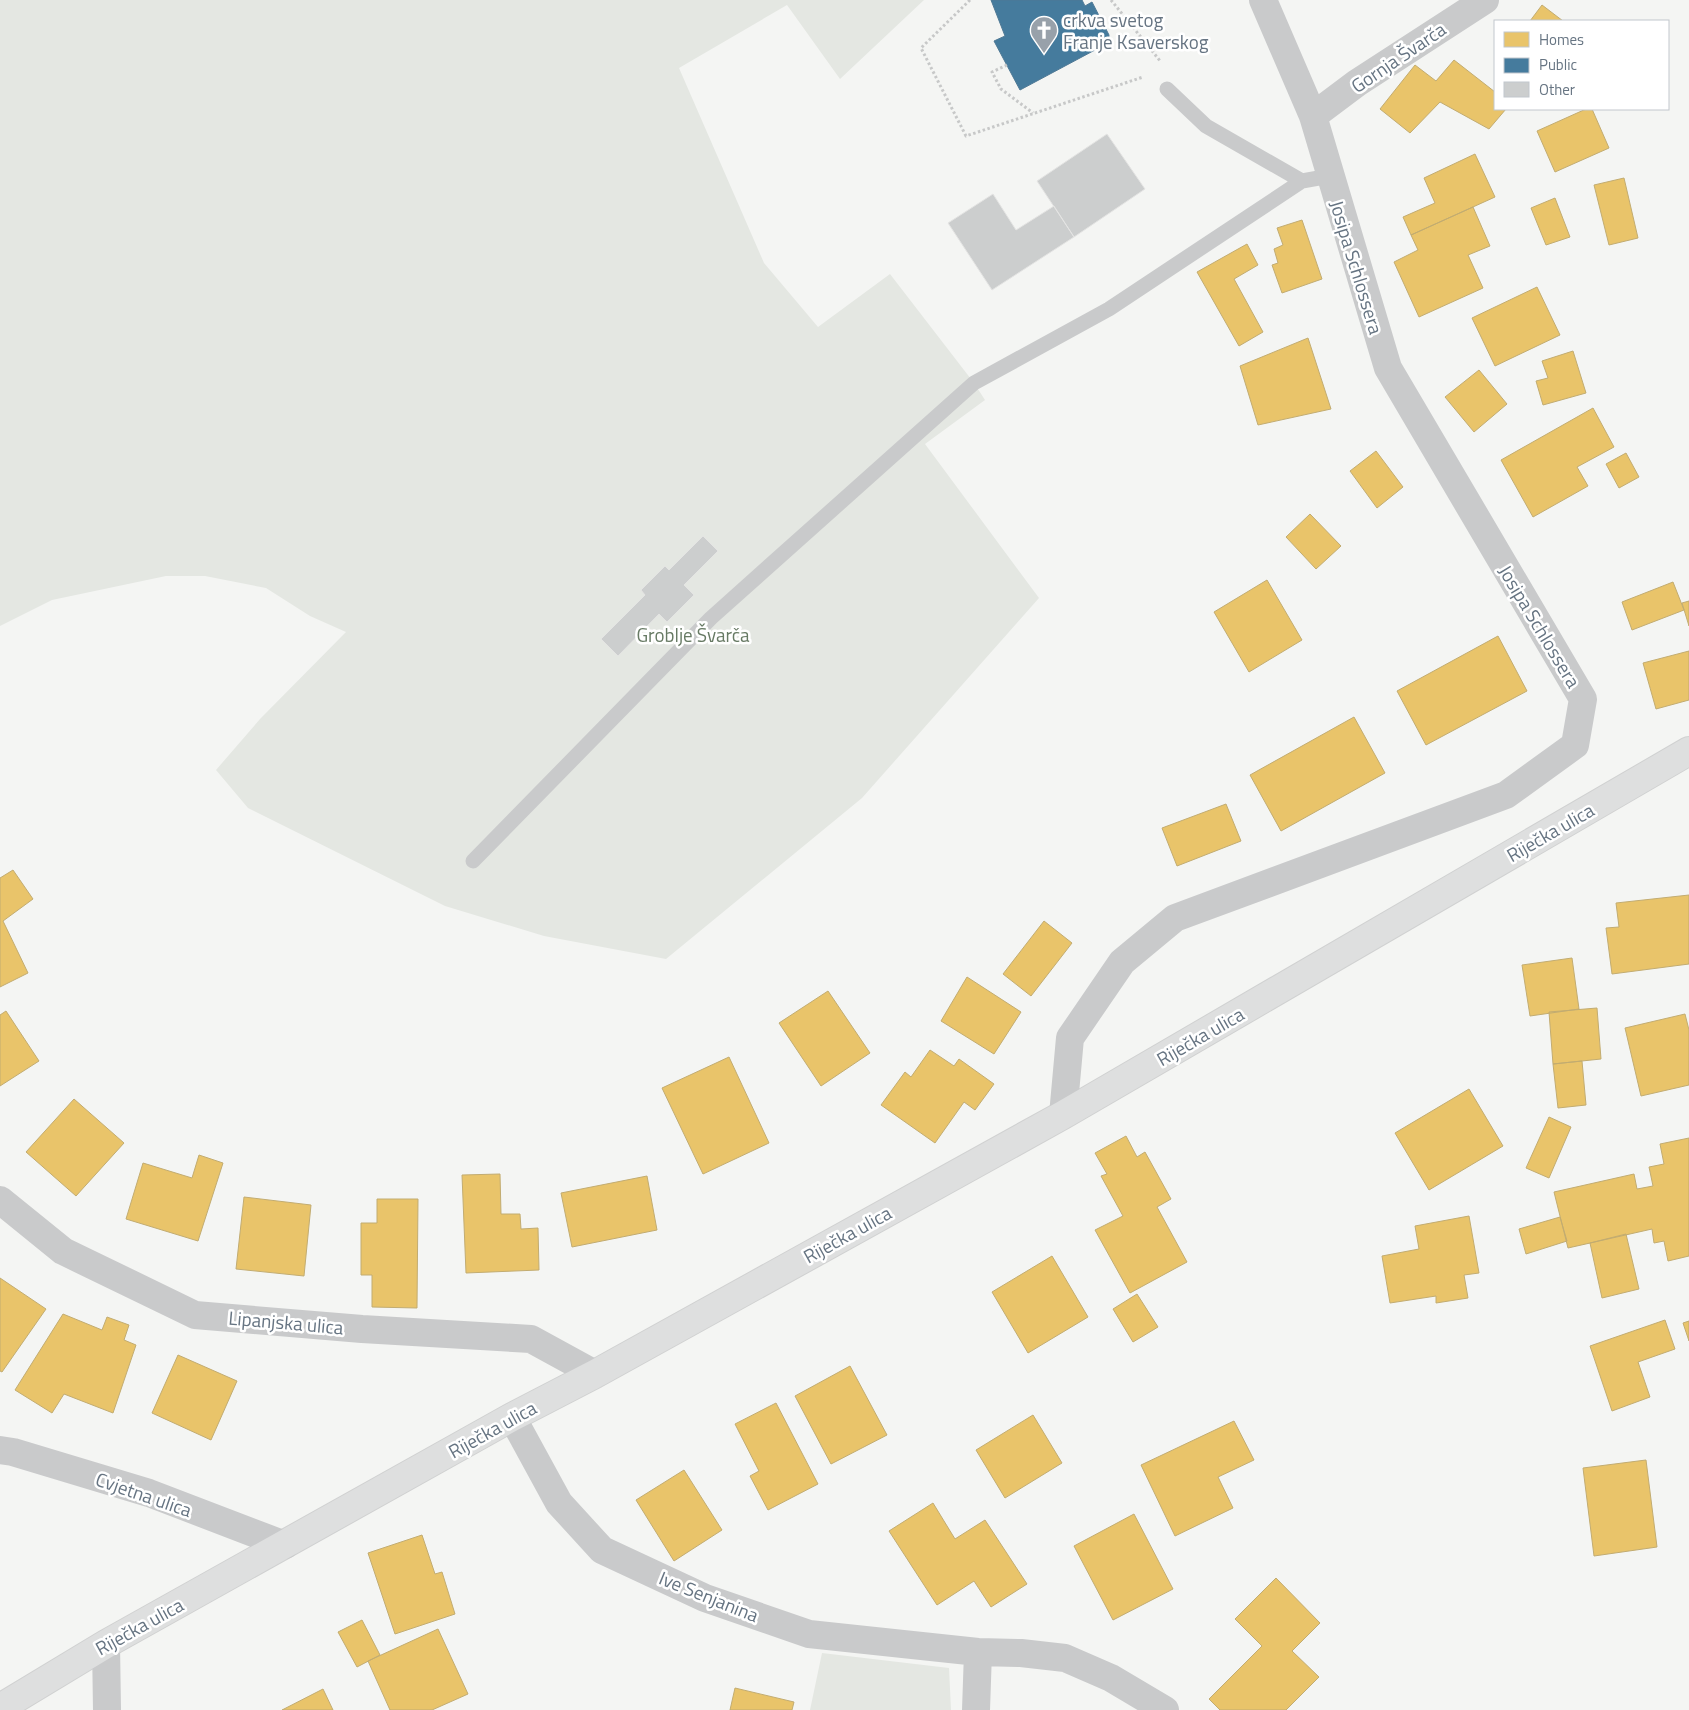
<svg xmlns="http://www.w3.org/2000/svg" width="1689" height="1710" font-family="'Titillium Web',sans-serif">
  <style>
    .green { fill: #e4e7e2 }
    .homes { fill: #e9c46a; stroke: #c2ac71 }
    .public { fill: #457b9d; stroke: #4f7995 }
    .building { fill: #cccece; stroke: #e4e4e3 }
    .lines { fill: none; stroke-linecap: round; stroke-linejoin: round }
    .primary-casing { stroke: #d0d1d1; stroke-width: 30 }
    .path { stroke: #c7c8c8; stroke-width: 3; stroke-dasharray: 2.5 2.5; stroke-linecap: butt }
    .service { stroke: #c9cacb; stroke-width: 15 }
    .minor { stroke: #c9cacb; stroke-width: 28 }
    .primary { stroke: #dedfdf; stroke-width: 28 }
    .labels { text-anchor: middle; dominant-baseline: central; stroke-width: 5; stroke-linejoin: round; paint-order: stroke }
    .poi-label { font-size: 19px; fill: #667482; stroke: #fff; text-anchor: start }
    .street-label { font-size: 19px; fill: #667482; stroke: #fff }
    .park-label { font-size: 19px; fill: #677a64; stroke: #fff }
  </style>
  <rect width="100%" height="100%" fill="#f4f5f3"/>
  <path class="green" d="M0 0H924L840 79 787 5 679 68 764 263 818 327 890 274 974 383 985 400 925 444 1039 598 862 798 666 959 544 936 445 906 248 808 216 770 260 719 346 632 310 616 266 588 205 576H166L52 600 0 626Z
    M822 1653 949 1668 951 1710H810Z"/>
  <path class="homes" d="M1542 5 1563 21H1530Z
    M1454 60 1495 92V109H1506L1489 129 1440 102 1410 133 1380 109 1415 65 1436 81Z
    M1586 109H1592L1609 148 1555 172 1537 131Z
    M1475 154 1495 197 1411 235 1403 217 1435 203 1424 178Z
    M1624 178 1638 238 1609 245 1594 185Z
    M1555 198 1570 237 1546 245 1531 208Z
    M1473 207 1490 246 1468 255 1483 288 1419 317 1394 262 1418 250 1411 235Z
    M1302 220 1322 279 1282 293 1272 265 1278 263 1274 249 1283 245 1277 228Z
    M1247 244 1258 265 1234 279 1263 332 1239 346 1197 272Z
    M1537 287 1560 335 1495 366 1472 318Z
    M1308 338 1331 409 1258 425 1240 366Z
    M1573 351 1586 393 1543 405 1536 381 1548 378 1542 361Z
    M1479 370 1507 404 1474 432 1445 397Z
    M1593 408 1614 447 1577 467 1588 486 1533 517 1501 460Z
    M1376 451 1403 487 1377 508 1350 471Z
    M1626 453 1639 477 1619 488 1606 464Z
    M1310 514 1341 546 1316 569 1286 537Z
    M1267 580 1302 640 1249 672 1214 612Z
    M1673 582 1684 610 1632 630 1622 602Z
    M1689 601V626L1682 603Z
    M1498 636 1527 691 1426 745 1397 691Z
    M1689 651V700L1656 709 1643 663Z
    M1354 717 1385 773 1281 831 1250 775Z
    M1226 804 1241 841 1177 866 1162 828Z
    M13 870 33 899 3 921 28 973 0 987V878Z
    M1689 895V964L1612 974 1606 928 1619 927 1616 903Z
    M1044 921 1072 943 1031 996 1003 974Z
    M1572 958 1579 1009 1530 1016 1522 965Z
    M967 977 1021 1012 994 1054 941 1021Z
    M828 991 870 1053 821 1086 779 1023Z
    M1597 1008 1601 1059 1553 1064 1549 1012Z
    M6 1011 39 1061 0 1086V1015Z
    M1685 1014 1689 1030V1085L1641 1096 1625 1028Z
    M930 1050 954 1066 959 1059 994 1084 975 1110 964 1102 935 1143 881 1105 905 1072 911 1077Z
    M729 1057 769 1143 703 1174 662 1088Z
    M1582 1061 1586 1105 1558 1108 1553 1064Z
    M1469 1089 1503 1146 1429 1190 1395 1133Z
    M74 1099 124 1143 76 1196 26 1152Z
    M1549 1117 1571 1127 1549 1178 1526 1168Z
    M1126 1136 1137 1157 1145 1152 1171 1199 1157 1207 1187 1262 1130 1293 1095 1230 1123 1216 1101 1176 1107 1174 1095 1153Z
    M1689 1138V1256L1668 1261 1664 1241 1654 1243 1652 1229 1568 1248 1554 1192 1634 1174 1637 1189 1653 1186 1649 1167 1664 1164 1660 1144Z
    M199 1155 223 1163 198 1241 126 1219 143 1163 192 1178Z
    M500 1174 501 1214H520L521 1229 538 1228 539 1270 466 1273 462 1175Z
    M647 1176 657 1230 572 1247 561 1193Z
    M244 1197 311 1205 304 1276 236 1269Z
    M377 1199H418L417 1308 372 1307V1275H361V1223H377Z
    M1469 1216 1479 1273 1464 1275 1468 1298 1436 1303V1296L1390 1303 1382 1256 1419 1249 1415 1226Z
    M1560 1217 1567 1241 1526 1254 1519 1229Z
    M1626 1234 1639 1289 1602 1298 1590 1243Z
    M1052 1256 1088 1317 1028 1353 992 1292Z
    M0 1278 46 1309 2 1372 0 1371Z
    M1137 1294 1158 1327 1133 1342 1113 1309Z
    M63 1314 102 1330 107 1317 129 1325 124 1340 136 1345 113 1413 64 1394 52 1413 15 1390Z
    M1665 1320 1675 1349 1638 1362 1650 1397 1612 1411 1590 1346Z
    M1689 1321V1341L1683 1323Z
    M178 1355 237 1381 211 1440 152 1413Z
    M850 1366 887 1435 831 1464 795 1396Z
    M776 1403 818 1484 768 1510 750 1476 759 1471 735 1424Z
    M1033 1415 1062 1463 1005 1498 976 1450Z
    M1234 1421 1254 1460 1218 1477 1233 1508 1175 1536 1141 1465Z
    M1646 1460 1657 1547 1594 1556 1583 1468Z
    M684 1470 722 1530 674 1561 636 1500Z
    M933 1503 955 1539 985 1520 1027 1584 991 1607 974 1581 937 1605 889 1531Z
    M1134 1514 1173 1589 1113 1620 1074 1546Z
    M422 1535 435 1574 442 1572 455 1614 395 1634 368 1553Z
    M1276 1578 1320 1623 1292 1651 1319 1677 1286 1710H1220L1209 1699 1262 1646 1235 1619Z
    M362 1620 380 1655 357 1667 338 1632Z
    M438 1629 468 1694 432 1710H390L368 1661Z
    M735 1688 794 1702 792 1710H730Z
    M323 1689 333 1710H282Z"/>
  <path class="public" d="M991 0H1082L1085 6 1092 2 1109 35 1108 43 1020 90 994 41 1005 36Z"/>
  <path class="building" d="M1107 134 1145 189 1074 237 1037 181Z
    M993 194 1016 230 1054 206 1074 237 992 290 948 223Z
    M703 536 718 551 684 585 694 595 667 622 659 614 618 656 601 639 645 595 641 590 665 566 669 570Z"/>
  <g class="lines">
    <g class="primary-casing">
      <path id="primary" d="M0 1708 106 1644 512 1417 595 1374 1063 1115 1689 751"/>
    </g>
    <path class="path" d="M970 0 921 48 966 136 1143 77
      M1111 0 1161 62
      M1007 65 992 72 1001 89 1033 113"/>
    <path class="service" d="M1167 89 1206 126 1302 181
      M473 861 711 618 974 383 1109 309 1302 181 1330 176"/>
    <path class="minor" d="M1313 116 1357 83 1485 0
      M1063 1115 1070 1038 1122 962 1175 918 1506 795 1575 745 1583 699 1388 368 1313 116 1263 0
      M0 1200 63 1251 195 1315 362 1329 531 1339 595 1374
      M512 1417 559 1503 602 1550 705 1598 809 1634 978 1652 1021 1653 1065 1658 1111 1678 1165 1710
      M0 1450 13 1452 149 1493 285 1545
      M106 1644 107 1710
      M976 1710 978 1652"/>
    <use href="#primary" class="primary"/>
  </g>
  <defs>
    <g id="church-pin" transform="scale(1.4375)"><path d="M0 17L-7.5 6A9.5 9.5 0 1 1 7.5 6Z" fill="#98a1aa" stroke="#fff"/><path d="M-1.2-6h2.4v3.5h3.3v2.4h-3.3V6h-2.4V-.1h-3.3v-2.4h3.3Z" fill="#fff"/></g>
  </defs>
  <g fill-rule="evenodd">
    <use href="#church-pin" x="1044" y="30"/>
  </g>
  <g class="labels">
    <g class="poi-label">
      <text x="1063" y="19">crkva svetog<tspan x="1063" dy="22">Franje Ksaverskog</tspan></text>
    </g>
    <g class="street-label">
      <text transform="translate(1398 57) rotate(-34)">Gornja Švarča</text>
      <text transform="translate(1357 267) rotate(73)">Josipa Schlossera</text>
      <text transform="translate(1540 626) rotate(59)">Josipa Schlossera</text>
      <text transform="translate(1550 832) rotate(-30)">Riječka ulica</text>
      <text transform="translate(1200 1036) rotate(-30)">Riječka ulica</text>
      <text transform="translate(847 1234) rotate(-29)">Riječka ulica</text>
      <text transform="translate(286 1322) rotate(5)">Lipanjska ulica</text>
      <text transform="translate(492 1429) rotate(-29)">Riječka ulica</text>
      <text transform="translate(144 1494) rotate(19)">Cvjetna ulica</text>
      <text transform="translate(709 1596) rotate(22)">Ive Senjanina</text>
      <text transform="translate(139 1626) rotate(-29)">Riječka ulica</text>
    </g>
    <g class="park-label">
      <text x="693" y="634">Groblje Švarča</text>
    </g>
  </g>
  <rect x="1494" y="20" width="175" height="90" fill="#ffffff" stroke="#c2c7cd"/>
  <rect x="1504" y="32" width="25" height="15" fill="#e9c46a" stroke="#c2c7cd"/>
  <text x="1539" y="45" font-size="15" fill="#667482">Homes</text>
  <rect x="1504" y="58" width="25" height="15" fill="#457b9d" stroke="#c2c7cd"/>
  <text x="1539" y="70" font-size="15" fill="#667482">Public</text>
  <rect x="1504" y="82" width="25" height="15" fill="#cccece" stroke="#c2c7cd"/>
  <text x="1539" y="95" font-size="15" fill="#667482">Other</text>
</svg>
